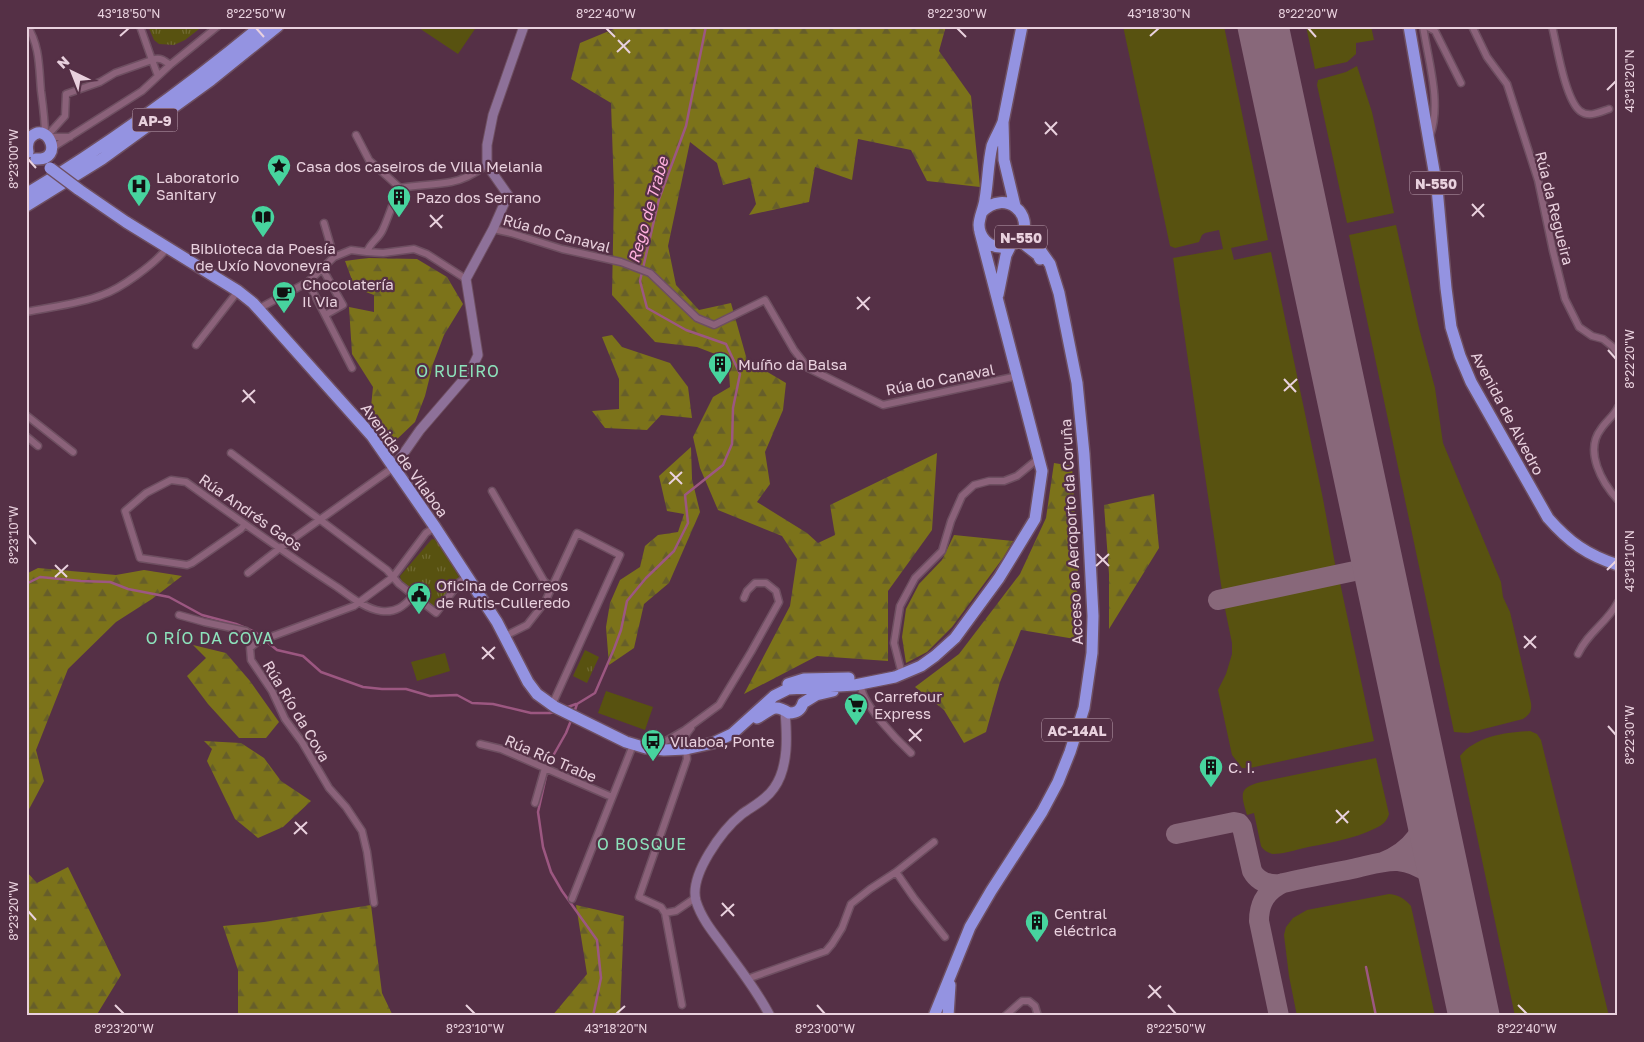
<svg xmlns="http://www.w3.org/2000/svg" width="1644" height="1042" font-family="'Golos Text',sans-serif">
  <style>
    .grass { fill: #585210 }
    .forest { fill: url(#forest-firs) }
    .park { fill: url(#park-tufts) }
    .lines { fill: none; stroke-linecap: round; stroke-linejoin: round }
    .stream { stroke: #9c5781; stroke-width: 2.5 }
    .taxiway { stroke: #88687a; stroke-width: 20 }
    .runway { stroke: #88687a; stroke-width: 51 }
    .street-casing { stroke: #6e4f61; stroke-width: 9 }
    .secondary-casing { stroke: #6e4f61; stroke-width: 11 }
    .highway-casing { stroke: #6e4f61; stroke-width: 14 }
    .street { stroke: #8b627a; stroke-width: 6 }
    .secondary { stroke: #8e7199; stroke-width: 9 }
    .highway { stroke: #9493e1; stroke-width: 11 }
    .highway-bridge-casing { stroke: #6e4f61; stroke-width: 14; stroke-linecap: butt }
    .highway-bridge { stroke: #9493e1; stroke-width: 11 }
    .ticks { fill: none; stroke: #e9d1de; stroke-width: 2 }
    .labels { text-anchor: middle; dominant-baseline: central; stroke-width: 4.5; stroke-linejoin: round; paint-order: stroke }
    .shield { fill: #553046; stroke: #bda1b0; stroke-width: 1 }
    .shield-label { font-size: 14px; font-weight: bold; fill: #e9d1de }
    .poi-label { font-size: 15px; fill: #e9d1de; stroke: #553046; text-anchor: start }
    .street-label { font-size: 15px; fill: #e9d1de; stroke: #553046 }
    .water-label { font-size: 16px; font-style: italic; fill: #ffb0de; stroke: #553046 }
    .neighbourhood-label { font-size: 16px; letter-spacing: 1px; fill: #8de3bc; stroke: #553046 }
    .neatline { fill: none; stroke: #e9d1de; stroke-width: 2 }
    .ticks-label { font-size: 12px; text-anchor: middle; fill: #e9d1de }
  </style>
  <defs>
    <pattern id="forest-firs" width="22" height="20" patternUnits="userSpaceOnUse" patternTransform="scale(1.25)"><rect width="22" height="20" fill="#7c731a"/><path d="M5 1l3.5 6h-7zM16 11l3.5 6h-7z" fill="#665e2a"/></pattern>
    <pattern id="park-tufts" width="24" height="20" patternUnits="userSpaceOnUse" patternTransform="scale(1.25)"><rect width="24" height="20" fill="#585210"/><path d="M3 7l-1-3M5 7V3M7 7l1-3M15 17l-1-3M17 17v-4M19 17l1-3" fill="none" stroke="#706a32"/></pattern>
  </defs>
  <rect width="100%" height="100%" fill="#553046"/>
  <path class="grass" d="M416 26H477L458 54Z
    M1123 26H1224L1268 240 1231 248 1234 260 1271 252 1323 499 1336 569 1222 591 1173 258 1223 249 1219 230 1205 233 1202 235 1199 242 1175 248 1170 246Z
    M1306 26H1371L1374 40 1356 43V54L1347 62 1315 69Z
    M1357 66 1372 112 1394 213 1347 223 1317 85 1318 80 1346 72Z
    M1396 225 1419 328 1435 388 1443 443 1501 582 1503 597 1510 612 1531 703C1532 711 1530 714 1523 719L1468 733 1454 732 1349 235Z
    M1339 578 1374 741 1250 768H1242L1232 755 1218 690 1226 674 1232 654V643L1224 604Z
    M445 653 450 671 417 681 411 662Z
    M606 691 653 707 645 730 598 713Z
    M1530 731 1537 734 1541 740 1609 1016H1515L1460 756C1476 736 1506 732 1530 731Z
    M1376 758 1389 814C1387 821 1383 825 1376 828 1353 840 1325 843 1300 849 1292 851 1282 854 1273 854 1268 853 1263 850 1261 846L1254 813 1247 815C1241 794 1238 788 1261 782Z
    M1389 894C1399 895 1404 898 1411 906L1435 1016H1297L1289 976 1284 935 1286 927 1293 918 1307 910Z"/>
  <path class="forest" d="M621 26H946L939 51 971 96 980 187 927 181 911 150 858 139 852 180 815 167 809 202 749 215 756 204 750 178 723 185 717 163 690 142 668 246 676 285 699 310 731 303 747 360 786 383 783 410 765 452 770 484 757 502 807 533 818 543 835 535 830 505 937 453 932 530 888 591V661L817 656 744 694 790 606 797 559 782 536 718 510 700 468 693 437 713 397 730 387 728 359 697 347 655 342 612 295 614 191 611 103 571 79 580 43Z
    M367 258 417 259 447 277 463 304 444 335 433 364 425 396 415 422 393 443 370 417 373 387 352 354 349 307 374 312V295L355 288 345 261Z
    M612 335 622 347 670 363 688 387 692 418 661 415 647 430 605 428 592 411 619 409V379L602 337Z
    M691 447 692 479 700 512 669 583 644 604 634 648 609 665 606 627 610 603 620 580 640 567 645 546 658 535 678 532 684 514 667 511 659 476Z
    M1054 463 1072 466 1078 574 1075 639 1021 630 1000 682 986 732 964 743 944 710 915 687 959 654 1020 574 1046 518Z
    M1154 494 1159 548 1109 629V574L1104 505Z
    M954 535 1013 541 1003 558 952 627 927 652 906 663 902 637 906 609 919 584 942 560Z
    M38 568 116 575 144 570 182 576 152 599 116 622 68 669 36 750 44 781 26 815V574Z
    M193 645 226 653 250 681 279 722 266 738H239L208 704 187 676 206 658Z
    M204 741 241 743 264 758 281 781 311 801 283 827 258 838 235 819 207 761 212 749Z
    M68 867 121 975 96 1016H26V871L37 883Z
    M371 905 382 993 393 1016H238V970L223 926 264 922Z
    M576 905 624 916 620 1016H552L587 974Z"/>
  <path class="park" d="M148 26H203L185 40 174 45 159 44 154 40Z
    M432 539 438 540 459 577 458 580 438 605 432 607 402 584 400 576Z
    M585 650 599 657 587 683 573 676Z"/>
  <g class="lines">
    <path class="stream" d="M26 584 40 577 81 581 110 582 128 589 169 597 202 615 236 624 255 632 277 650 303 656 321 672 363 687 382 689H406L430 696 457 695 472 703 493 704 531 713H550L555 712
      M565 708 576 704
      M574 713 577 704 595 693 614 649 621 630 627 601 646 578 674 551 688 523 685 495 723 465 732 444 733 408 740 374 726 344 686 330 647 308 640 281 659 199 686 126 706 26
      M572 718 566 733 549 763 538 812 543 847 551 872 562 891 597 940 601 978 593 1016
      M1366 967 1376 1016"/>
    <path class="taxiway" d="M1218 600 1378 566
      M1176 834 1234 822 1239 823 1242 827 1252 871C1258 882 1268 885 1280 884 1303 878 1328 874 1352 869 1367 866 1383 860 1398 861 1419 863 1445 880 1450 902
      M1383 862C1410 851 1427 830 1428 801
      M1279 1016 1259 921C1259 903 1266 891 1283 883"/>
    <path class="runway" d="M1263 26 1474 1016"/>
    <g class="street-casing">
      <path id="street" d="M27 26C40 45 39 69 41 91 43 106 45 120 45 135
        M1423 26C1428 60 1442 103 1430 136
        M1426 26 1435 31 1461 83
        M1472 26 1487 57 1507 84 1538 180 1553 251 1565 299 1579 327 1592 336 1603 339 1613 347 1618 354
        M1552 26C1557 46 1565 99 1580 111 1589 118 1600 112 1609 109
        M158 76 152 60C160 57 164 60 170 65
        M356 135 369 160 400 188
        M47 136 65 116 66 94 100 82 115 73 152 60 140 26
        M49 137H70
        M52 148 142 91 170 65 218 26
        M324 223 334 257
        M493 229 511 233 562 249 621 262 650 273 697 318 714 325 765 300 794 350 808 368 883 405 1018 376
        M367 252C371 241 379 239 383 229 389 216 393 201 400 188 417 185 435 185 451 182 463 180 477 172 487 165
        M308 282 325 315 343 305 322 268
        M258 309 308 282 334 257 351 250 367 252 383 253 414 249 427 254 466 279
        M26 312C50 307 79 304 102 295 120 289 155 264 167 248
        M325 315 352 368
        M196 345 238 291
        M1618 407C1614 416 1606 421 1601 429 1584 451 1602 483 1618 500
        M26 415 73 452
        M26 436 38 446
        M231 453 387 570 399 584 436 613 460 582 467 577
        M492 491 544 581 551 587
        M245 524 241 529 192 563 187 565 140 558 125 511 146 493 171 480 186 482C236 518 286 554 337 587 350 596 365 609 381 611 396 613 404 606 413 596
        M248 573 280 548 394 467
        M179 615 204 622 246 631 257 642
        M505 636 527 625 545 602 577 533 620 555 552 705
        M1578 654C1588 632 1607 623 1618 602
        M902 674 894 643 900 606 915 578 942 551 951 521 962 496 974 485 989 481H1004L1017 476 1039 458
        M861 687C864 706 897 740 911 753
        M691 728C687 733 683 737 686 743L693 746
        M480 744 501 749 612 797
        M654 746 659 745 685 730 719 705 751 652 779 602 776 591 766 583H755L747 591 744 598
        M686 749 687 759 639 897 661 907 665 913 676 911 695 898
        M535 803 545 768
        M896 872 914 898 945 937
        M572 899 633 745
        M374 903 367 852 362 831 346 807 329 788 302 742 285 719 272 691 251 660 250 648 257 642 354 606 393 577 426 533 435 527
        M665 913 682 1005
        M747 979 826 951 832 944 842 928 851 904 870 889 896 872 934 842
        M1005 1016 1022 1001H1029L1035 1006 1038 1016"/>
    </g>
    <g class="secondary-casing">
      <path id="secondary" d="M394 467 420 430 470 372 478 355 466 279 493 229 508 195 487 165V145L493 115 524 26
        M770 1016C757 990 738 967 721 943 711 930 701 917 696 901 689 875 722 830 742 814 753 806 766 800 774 788 789 767 787 735 785 711"/>
    </g>
    <g class="highway-casing">
      <path id="highway" d="M1409 26 1437 188 1446 288 1451 327 1460 356 1471 382 1548 518C1569 542 1587 555 1618 565
        M28 152C27 147 27 141 31 137 48 120 65 161 36 159
        M78 189 126 222 238 291 253 303 372 436 435 527 497 622 528 682 537 694 555 707 626 742 646 748 664 750 686 749 713 743 732 734 774 696 788 689 855 685 895 677 921 666 935 656 955 638 999 578 1035 519 1042 471 980 232
        M26 194C108 145 187 87 261 26
        M26 206 102 159 211 80 278 26
        M1015 206 1004 160 1003 122 1022 26
        M982 212C1005 188 1036 215 1020 238 1015 244 1008 248 1000 247 989 247 979 237 979 225 979 217 984 208 985 199 988 182 988 163 992 146 995 138 1000 130 1003 122
        M1019 240 1038 255 1040 259
        M998 295 1006 255 1011 245
        M788 684 804 679 849 678
        M757 718C772 710 773 703 789 713 797 713 801 710 803 703L816 695 833 691
        M934 1016 970 927 991 891 1042 812 1058 782 1070 752 1084 708 1092 653 1093 616 1088 520 1084 454 1077 383 1059 293 1050 264 1024 227
        M948 1016 950 985"/>
    </g>
    <use href="#street" class="street"/>
    <use href="#secondary" class="secondary"/>
    <use href="#highway" class="highway"/>
    <g class="highway-bridge-casing">
      <path id="highway-bridge" d="M50 168 78 189"/>
    </g>
    <use href="#highway-bridge" class="highway-bridge"/>
  </g>
  <path class="ticks" d="M256 28 264 37M606 28 615 37M957 28 966 37M1308 28 1316 37M120 36 129 28M1150 36 1159 28M618 40 630 53M617 52 630 40M1607 90 1616 81M1045 122 1057 135M1045 134 1057 122M28 159 36 168M1472 204 1484 217M430 215 442 228M1472 216 1484 204M430 227 443 215M857 297 869 310M857 309 870 297M1608 350 1616 359M1284 379 1296 392M243 390 255 403M1284 391 1297 379M242 402 255 390M670 472 682 484M669 484 682 472M28 535 36 544M1097 554 1109 566M55 565 67 577M1096 566 1109 554M1607 570 1616 561M55 577 68 565M1524 636 1536 648M482 647 494 659M1524 648 1536 636M482 659 495 647M1608 726 1616 735M909 729 921 741M909 741 922 729M1336 810 1348 823M295 822 307 834M1336 823 1349 811M294 834 307 822M722 903 734 916M28 911 36 920M721 916 734 904M1149 985 1161 998M1148 998 1161 986M115 1005 124 1014M466 1005 475 1014M817 1005 825 1014M1168 1005 1176 1014M1518 1005 1527 1014M616 1014 625 1006"/>
  <defs>
    <g id="sight-pin" transform="scale(1.25)"><path d="M0 17L-7.5 6A9.5 9.5 0 1 1 7.5 6Z" fill="#47d49e" stroke="#553046"/><path d="M0-6L1.8-2.2L6-1.7L2.9 1.2L3.7 5.4L0 3.3L-3.7 5.4L-2.9 1.2L-6-1.7L-1.8-2.2Z" fill="#111"/></g>
    <g id="hospital-pin" transform="scale(1.25)"><path d="M0 17L-7.5 6A9.5 9.5 0 1 1 7.5 6Z" fill="#47d49e" stroke="#553046"/><path d="M-5-5h3v3.5h4V-5h3V5h-3V1.5h-4V5h-3Z" fill="#111"/></g>
    <g id="building-pin" transform="scale(1.25)"><path d="M0 17L-7.5 6A9.5 9.5 0 1 1 7.5 6Z" fill="#47d49e" stroke="#553046"/><path d="M-4-6H4V6H1V3H-1V6H-4ZM-2.5-4.3h1.7v1.8h-1.7ZM.8-4.3h1.7v1.8H.8ZM-2.5-1h1.7V.8h-1.7ZM.8-1h1.7V.8H.8Z" fill="#111"/></g>
    <g id="library-pin" transform="scale(1.25)"><path d="M0 17L-7.5 6A9.5 9.5 0 1 1 7.5 6Z" fill="#47d49e" stroke="#553046"/><path d="M-6-4Q-3-5.5-.7-3.5V5Q-3 3-6 4ZM6-4Q3-5.5 .7-3.5V5Q3 3 6 4Z" fill="#111"/></g>
    <g id="cafe-pin" transform="scale(1.25)"><path d="M0 17L-7.5 6A9.5 9.5 0 1 1 7.5 6Z" fill="#47d49e" stroke="#553046"/><path d="M-5.5-4.5H6V0H3Q3 3.5 0 3.5H-2.5Q-5.5 3.5-5.5 0ZM3-3.2v2h1.7v-2ZM-6 4.5H4V6H-6Z" fill="#111"/></g>
    <g id="civic-pin" transform="scale(1.25)"><path d="M0 17L-7.5 6A9.5 9.5 0 1 1 7.5 6Z" fill="#47d49e" stroke="#553046"/><path d="M-.6-6.5H3V-4.5H.6V-3L4-1V1h2V6H-6V1h2V-1L-.6-3ZM-1.2 2.5V6h2.4V2.5Z" fill="#111"/></g>
    <g id="supermarket-pin" transform="scale(1.25)"><path d="M0 17L-7.5 6A9.5 9.5 0 1 1 7.5 6Z" fill="#47d49e" stroke="#553046"/><path d="M-6-5.5h2.5l.6 2H6L4.5 2H-2.5L-4.4-4H-6ZM-1.5 3.2a1.3 1.3 0 1 0 .1 0ZM3 3.2a1.3 1.3 0 1 0 .1 0Z" fill="#111"/></g>
    <g id="bus-pin" transform="scale(1.25)"><path d="M0 17L-7.5 6A9.5 9.5 0 1 1 7.5 6Z" fill="#47d49e" stroke="#553046"/><path d="M-5-6H5V4H4V6H2V4H-2V6H-4V4H-5ZM-3.5-4V0h7V-4ZM-3.5 1.2v1.5H-2V1.2ZM2 1.2v1.5H3.5V1.2Z" fill="#111"/></g>
  </defs>
  <g fill-rule="evenodd">
    <use href="#sight-pin" x="279" y="166"/>
    <use href="#hospital-pin" x="139" y="186"/>
    <use href="#building-pin" x="399" y="197"/>
    <use href="#library-pin" x="263" y="217"/>
    <use href="#cafe-pin" x="284" y="293"/>
    <use href="#building-pin" x="720" y="364"/>
    <use href="#civic-pin" x="419" y="594"/>
    <use href="#supermarket-pin" x="856" y="705"/>
    <use href="#bus-pin" x="653" y="741"/>
    <use href="#building-pin" x="1211" y="767"/>
    <use href="#building-pin" x="1037" y="922"/>
  </g>
  <g class="labels">
    <g class="shield">
      <rect x="132.5" y="108.5" width="45" height="23" rx="4"/>
      <rect x="1410" y="171.5" width="52" height="23" rx="4"/>
      <rect x="995" y="225.5" width="52" height="23" rx="4"/>
      <rect x="1042" y="718.5" width="70" height="23" rx="4"/>
    </g>
    <g class="shield-label">
      <text x="155" y="120">AP-9</text>
      <text x="1436" y="183">N-550</text>
      <text x="1021" y="237">N-550</text>
      <text x="1077" y="730">AC-14AL</text>
    </g>
    <g class="poi-label">
      <text x="296" y="166">Casa dos caseiros de Villa Melania</text>
      <text x="156" y="177">Laboratorio<tspan x="156" dy="17">Sanitary</tspan></text>
      <text x="416" y="197">Pazo dos Serrano</text>
      <text x="263" y="248" text-anchor="middle">Biblioteca da Poesía<tspan x="263" dy="17">de Uxío Novoneyra</tspan></text>
      <text x="302" y="284">Chocolatería<tspan x="302" dy="17">Il Via</tspan></text>
      <text x="738" y="364">Muíño da Balsa</text>
      <text x="436" y="585">Oficina de Correos<tspan x="436" dy="17">de Rutis-Culleredo</tspan></text>
      <text x="874" y="696">Carrefour<tspan x="874" dy="17">Express</tspan></text>
      <text x="670" y="741">Vilaboa, Ponte</text>
      <text x="1228" y="767">C. I.</text>
      <text x="1054" y="913">Central<tspan x="1054" dy="17">eléctrica</tspan></text>
    </g>
    <g class="street-label">
      <text transform="translate(1555 208) rotate(76)">Rúa da Regueira</text>
      <text transform="translate(557 233) rotate(15)">Rúa do Canaval</text>
      <text transform="translate(940 379) rotate(-11)">Rúa do Canaval</text>
      <text transform="translate(1508 413) rotate(62)">Avenida de Alvedro</text>
      <text transform="translate(405 460) rotate(54)">Avenida de Vilaboa</text>
      <text transform="translate(251 512) rotate(35)">Rúa Andrés Gaos</text>
      <text transform="translate(1071 532) rotate(-93)">Acceso ao Aeroporto da Coruña</text>
      <text transform="translate(297 711) rotate(59)">Rúa Río da Cova</text>
      <text transform="translate(551 758) rotate(23)">Rúa Río Trabe</text>
    </g>
    <g class="water-label">
      <text transform="translate(648 210) rotate(-74)">Rego de Trabe</text>
    </g>
    <g class="neighbourhood-label">
      <text x="458" y="371">O RUEIRO</text>
      <text x="210" y="638">O RÍO DA COVA</text>
      <text x="642" y="844">O BOSQUE</text>
    </g>
  </g>
  <rect width="1644" height="1042" fill="none" stroke="#553046" stroke-width="55"/>
  <g transform="translate(72 72) rotate(317)" stroke="#553046" stroke-width="4" paint-order="stroke">
  <path d="M0-4L9 19L0 12L-9 19Z" fill="#e9d1de"/>
  <text y="-8" font-size="14" font-weight="bold" text-anchor="middle" fill="#e9d1de">N</text>
  </g>
  <rect x="28" y="28" width="1588" height="986" class="neatline"/>
  <g class="ticks-label">
    <text x="129" y="18">43°18'50"N</text>
    <text x="256" y="18">8°22'50"W</text>
    <text x="606" y="18">8°22'40"W</text>
    <text x="957" y="18">8°22'30"W</text>
    <text x="1159" y="18">43°18'30"N</text>
    <text x="1308" y="18">8°22'20"W</text>
    <text transform="translate(1630 81) rotate(-90)" y="4">43°18'20"N</text>
    <text transform="translate(14 159) rotate(-90)" y="4">8°23'00"W</text>
    <text transform="translate(1630 359) rotate(-90)" y="4">8°22'20"W</text>
    <text transform="translate(14 535) rotate(-90)" y="4">8°23'10"W</text>
    <text transform="translate(1630 561) rotate(-90)" y="4">43°18'10"N</text>
    <text transform="translate(1630 735) rotate(-90)" y="4">8°22'30"W</text>
    <text transform="translate(14 911) rotate(-90)" y="4">8°23'20"W</text>
    <text x="124" y="1033">8°23'20"W</text>
    <text x="475" y="1033">8°23'10"W</text>
    <text x="616" y="1033">43°18'20"N</text>
    <text x="825" y="1033">8°23'00"W</text>
    <text x="1176" y="1033">8°22'50"W</text>
    <text x="1527" y="1033">8°22'40"W</text>
  </g>
</svg>
